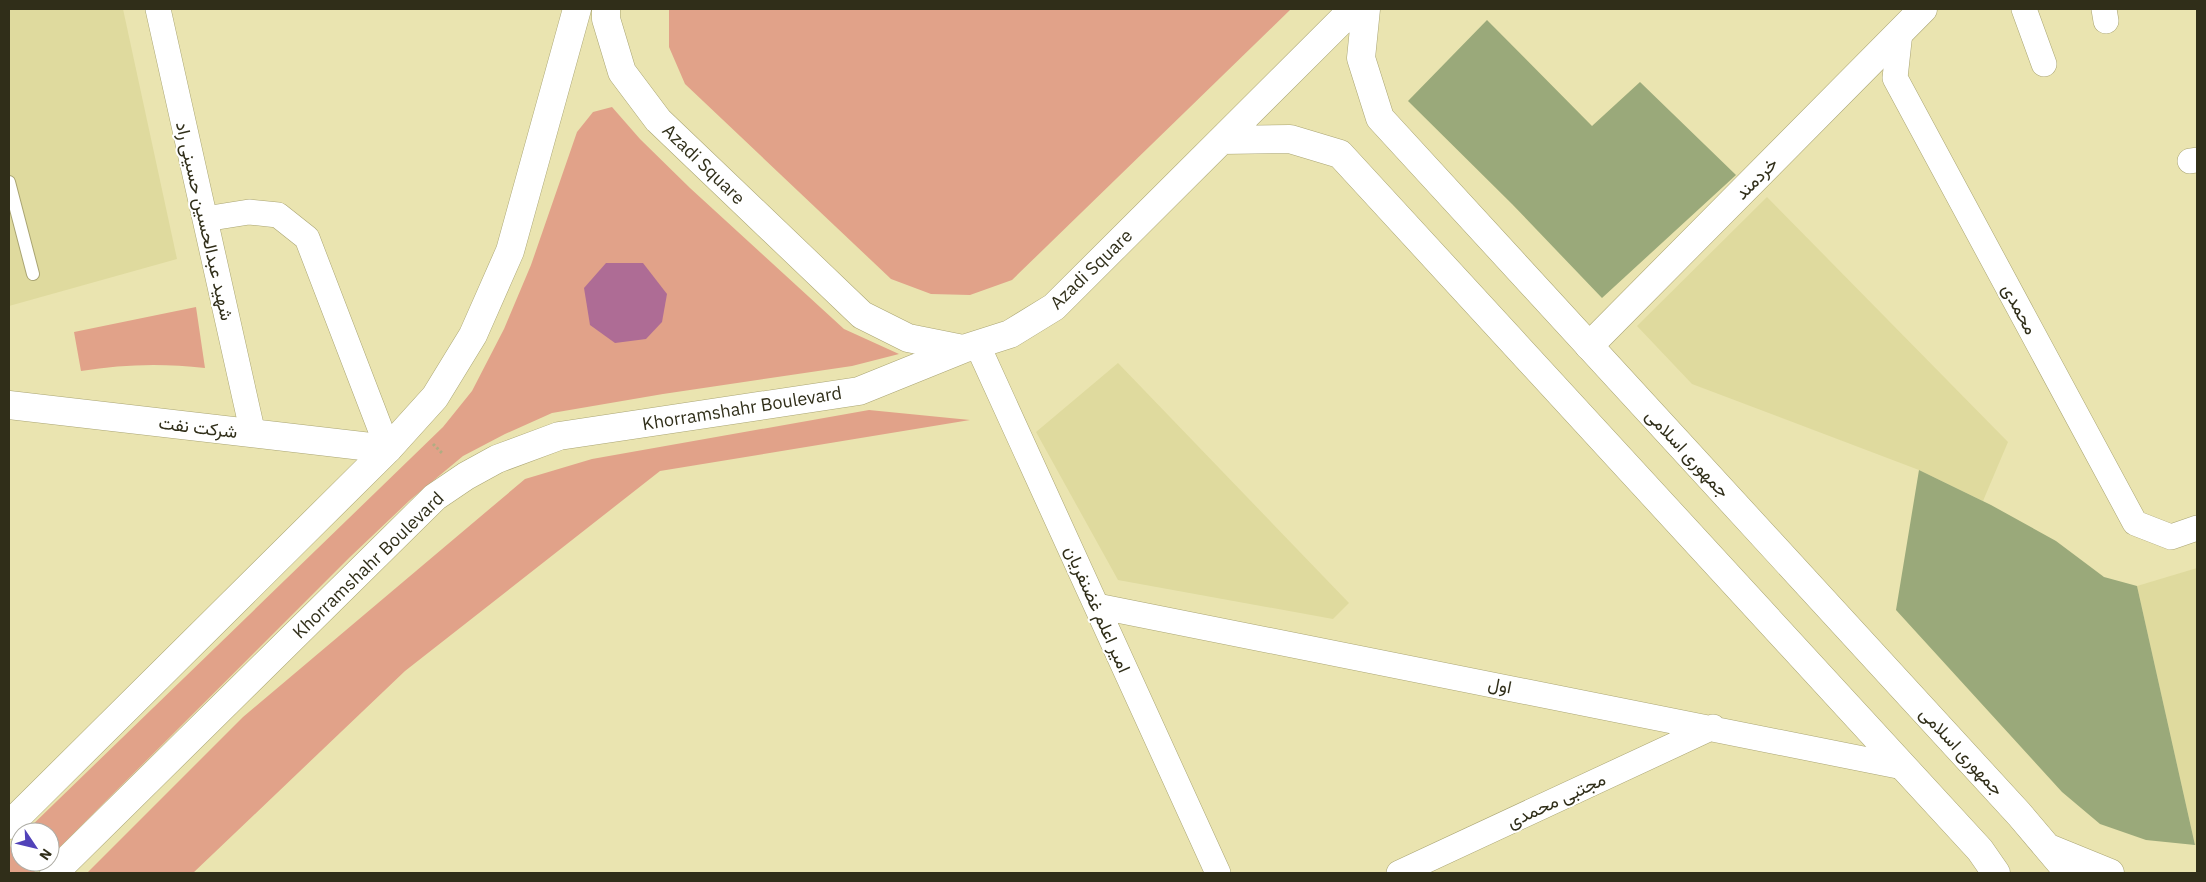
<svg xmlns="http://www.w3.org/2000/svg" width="2206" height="882" font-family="'IBM Plex Sans',Vazirmatn,sans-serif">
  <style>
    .built { fill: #dfda9e }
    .green { fill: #e1a289 }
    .water { fill: #ae6c95 }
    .building { fill: #9aa97a }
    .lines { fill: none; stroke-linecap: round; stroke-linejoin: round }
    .service-casing { stroke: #aaa573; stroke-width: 14 }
    .minor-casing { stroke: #aaa573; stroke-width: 26 }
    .tertiary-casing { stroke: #aaa573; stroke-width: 29 }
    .secondary-casing { stroke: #aaa573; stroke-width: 29 }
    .path { stroke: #b1ad82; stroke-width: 3; stroke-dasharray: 2.5 2.5; stroke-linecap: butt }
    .service { stroke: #fff; stroke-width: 12 }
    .minor { stroke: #fff; stroke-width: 25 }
    .tertiary { stroke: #fff; stroke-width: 28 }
    .secondary { stroke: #fff; stroke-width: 28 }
    .labels { text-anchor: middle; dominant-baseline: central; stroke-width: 4; stroke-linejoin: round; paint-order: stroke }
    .street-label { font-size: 18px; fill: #302e19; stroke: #fff }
  </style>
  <rect width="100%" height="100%" fill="#eae4b0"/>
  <path class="built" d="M9 9H123L177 259 9 306Z
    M1767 197 2008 442 1983 501 1919 470 1692 384 1637 326Z
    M1118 363 1349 603 1333 619 1118 580 1036 432Z
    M2197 568V845H2195L2137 586Z"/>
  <path class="green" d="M669 9H1291L1012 280 970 295 931 294 891 279 685 84 669 47Z
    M612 107 640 139 690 188 844 329 899 354 852 366 663 394 552 413 505 434 463 456 410 500 350 557 50 857V832H25L443 427 472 391 504 329 531 265 577 132 593 112Z
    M196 307 205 368C163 363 123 364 81 371L74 332Z
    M869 410 970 420 660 471 405 671 193 873H87L243 717 525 479 592 459Z
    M20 837V862H45L33 873H9V848Z"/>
  <path class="water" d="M606 263H643L667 294 662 322 646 339 615 343 590 325 584 288Z"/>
  <path class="building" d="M1487 20 1592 126 1640 82 1736 175 1602 298 1512 204 1408 101Z
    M1919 470 1991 505 2056 541 2104 577 2137 586 2195 845 2146 840 2100 824 2062 792 1896 610Z"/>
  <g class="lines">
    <g class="service-casing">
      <path id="service" d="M9 182 33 274"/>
    </g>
    <g class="minor-casing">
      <path id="minor" d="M158 9 253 434
        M2024 9 2044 64
        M2104 9 2106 21
        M1900 32 1895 78 2135 523 2171 537 2197 528
        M2190 161 2197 160
        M205 219 249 212 278 215 307 238 388 449
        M977 344 1218 873
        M1097 606 1903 767
        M1399 873 1713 727"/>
    </g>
    <g class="tertiary-casing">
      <path id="tertiary" d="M1589 346 1923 9
        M9 405 388 449"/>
    </g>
    <g class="secondary-casing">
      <path id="secondary" d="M606 9V19L622 72 658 120 862 315 908 338 963 349 1010 334 1054 307 1353 9
        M1366 9 1361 58 1380 118 2019 814 2069 873
        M1222 140 1290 139 1340 154 1980 850 1996 873
        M9 825 388 449 435 397 473 335 510 251 577 9
        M2051 849 2110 873
        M54 873 435 497 466 476 497 459 559 436 859 391 963 349"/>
    </g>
    <path class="path" d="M433 444 443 454"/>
    <use href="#service" class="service"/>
    <use href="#minor" class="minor"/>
    <use href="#tertiary" class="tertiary"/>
    <use href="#secondary" class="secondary"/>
  </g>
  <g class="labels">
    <g class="street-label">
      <text transform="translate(704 164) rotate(44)">Azadi Square</text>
      <text transform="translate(1756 178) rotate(-45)">خردمند</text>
      <text transform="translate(205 221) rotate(77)">شهید عبدالحسین حسینی راد</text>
      <text transform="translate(1091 269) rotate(-44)">Azadi Square</text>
      <text transform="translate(2020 309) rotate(62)">محمدی</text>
      <text transform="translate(742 408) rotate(-9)">Khorramshahr Boulevard</text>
      <text transform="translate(198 427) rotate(7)">شرکت نفت</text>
      <text transform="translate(1688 453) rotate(47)">جمهوری اسلامی</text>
      <text transform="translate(368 565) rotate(-44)">Khorramshahr Boulevard</text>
      <text transform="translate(1098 609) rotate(66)">امیر اعلم غضنفریان</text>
      <text transform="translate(1500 685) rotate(11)">اول</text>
      <text transform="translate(1962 751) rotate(47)">جمهوری اسلامی</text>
      <text transform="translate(1556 800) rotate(-25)">مجتبی محمدی</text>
    </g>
  </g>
  <rect width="2206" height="882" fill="none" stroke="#302e19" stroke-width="20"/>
  <g transform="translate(35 847) rotate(125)"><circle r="24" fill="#ffffff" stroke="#acaba3"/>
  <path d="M0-4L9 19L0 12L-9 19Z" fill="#5142b9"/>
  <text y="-8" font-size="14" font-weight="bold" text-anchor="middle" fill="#302e19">N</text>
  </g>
</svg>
